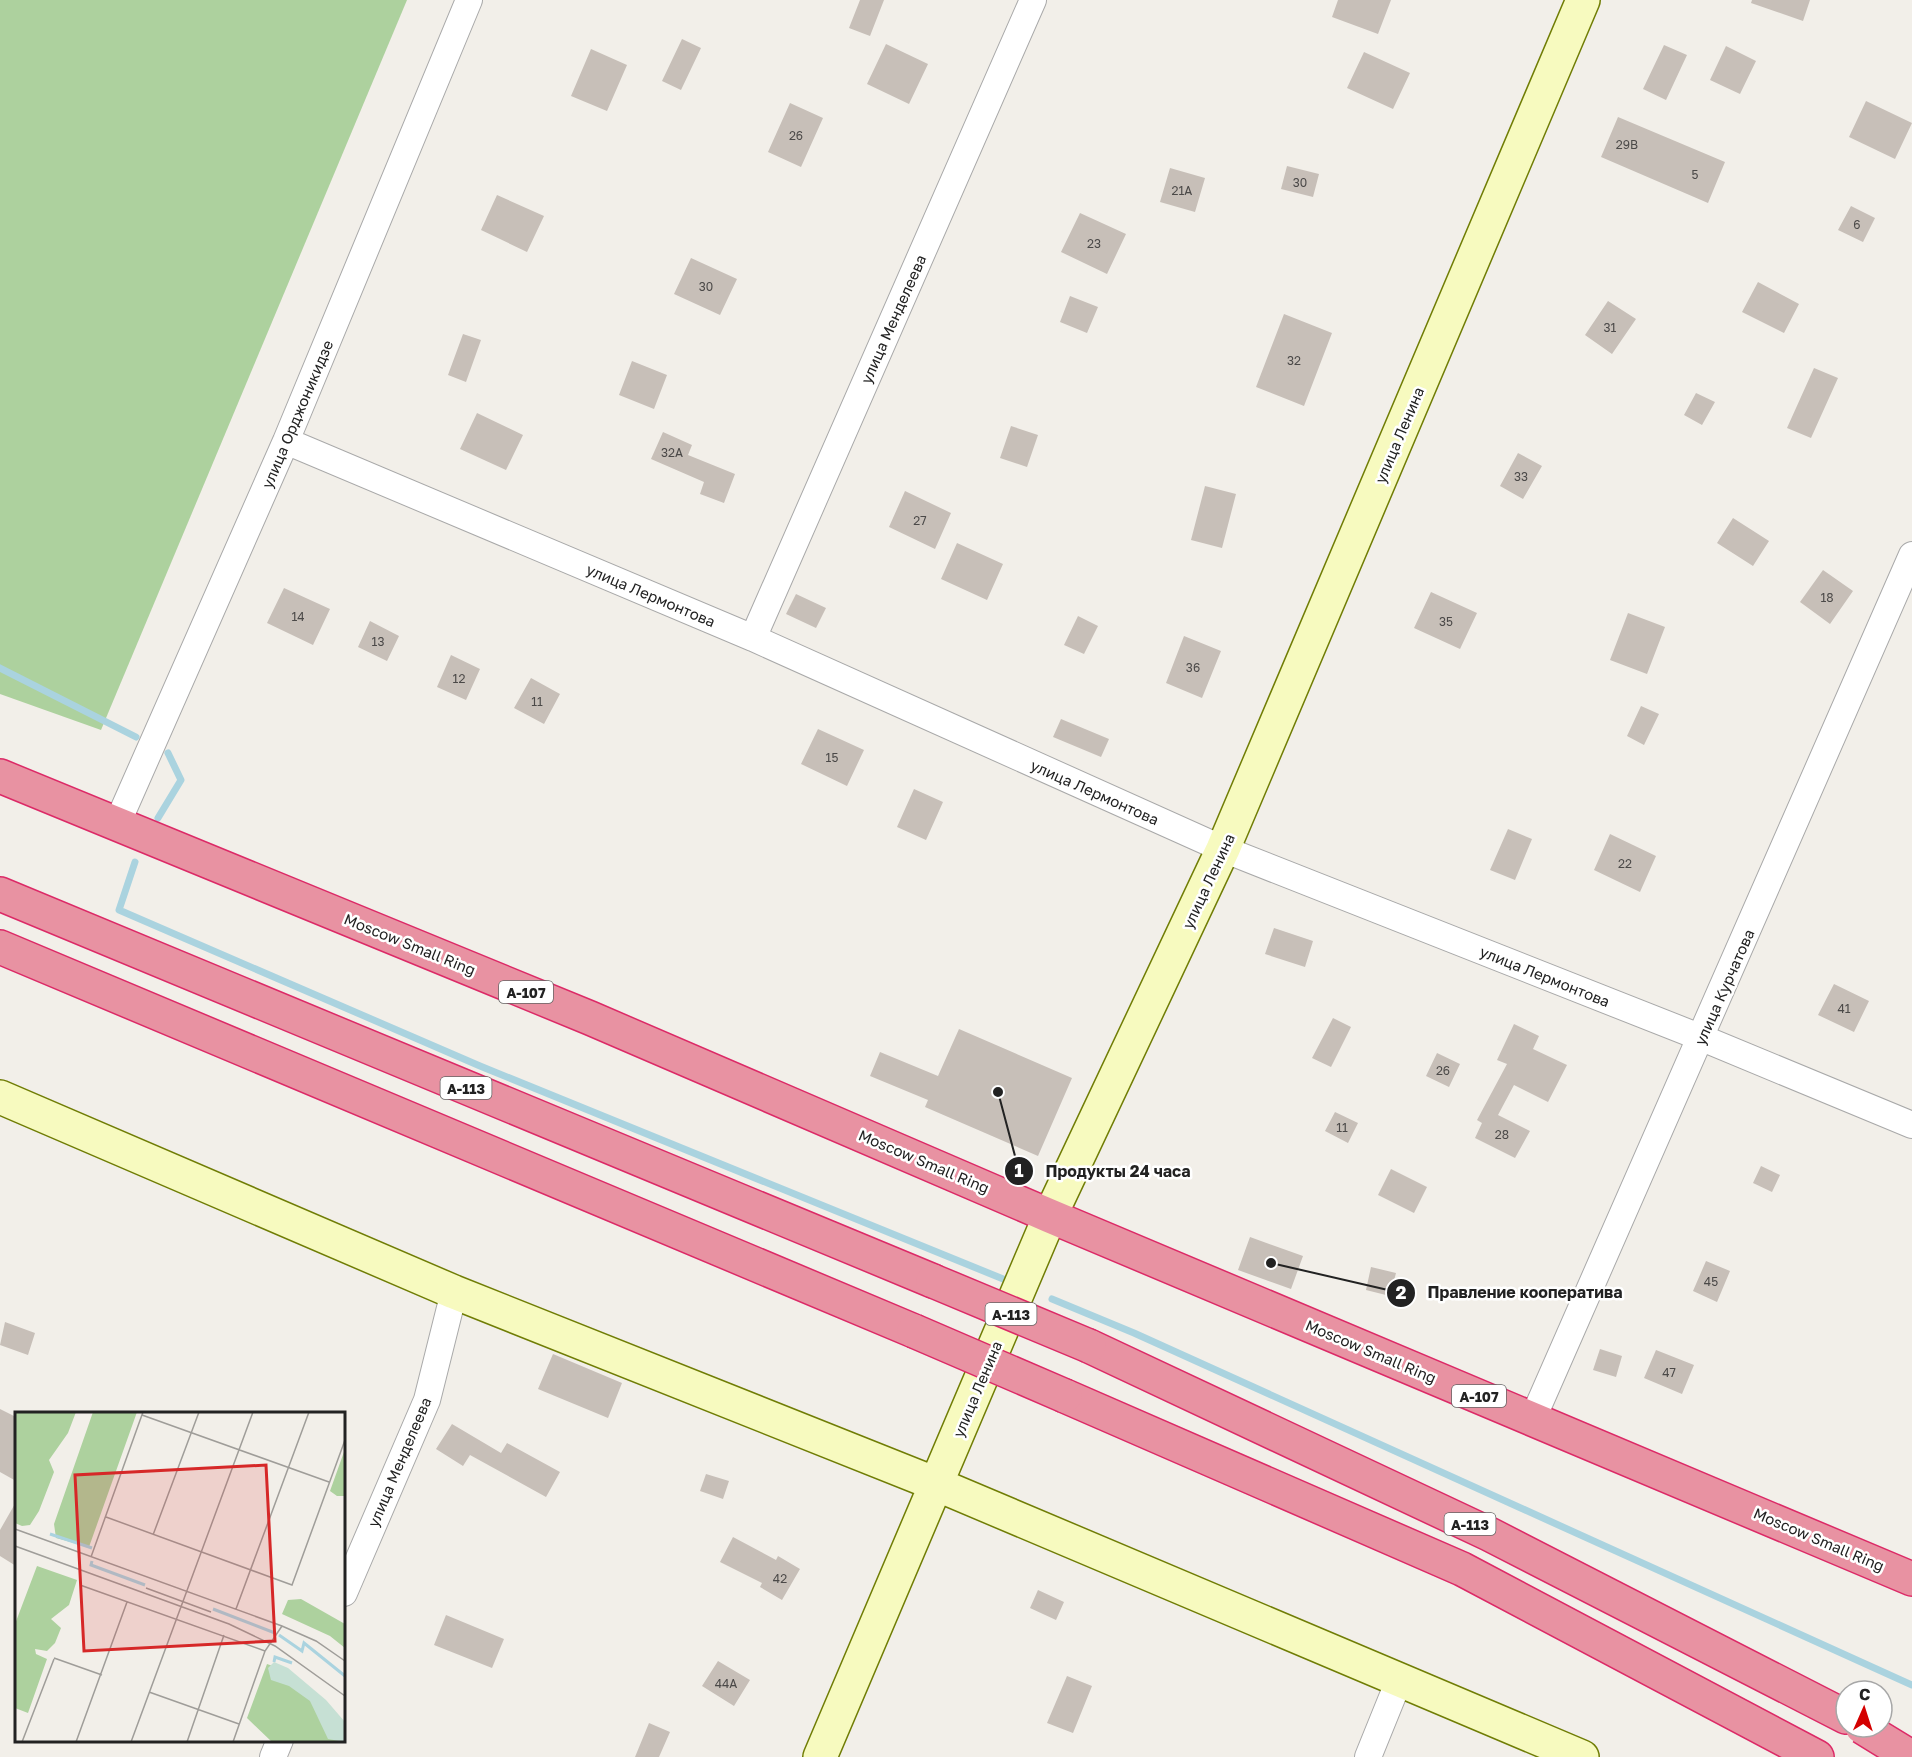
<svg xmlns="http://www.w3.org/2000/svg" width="1912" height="1757" font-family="'Golos Text',sans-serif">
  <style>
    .forest { fill: #add19e }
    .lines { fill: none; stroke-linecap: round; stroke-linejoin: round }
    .stream { stroke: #aad3df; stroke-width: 7 }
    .building { fill: #c7bfb8 }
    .street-casing { stroke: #a9a9a9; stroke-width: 28 }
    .secondary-casing { stroke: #707d05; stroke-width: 36 }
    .highway-casing { stroke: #dc2a67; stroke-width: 36 }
    .street { stroke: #fff; stroke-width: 26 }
    .secondary { stroke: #f7fabf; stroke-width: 33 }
    .highway { stroke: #e892a2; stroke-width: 33 }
    .highway-bridge-casing { stroke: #dc2a67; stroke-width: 36; stroke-linecap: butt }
    .highway-bridge { stroke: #e892a2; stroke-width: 33 }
    .labels { text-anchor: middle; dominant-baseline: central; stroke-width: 5; stroke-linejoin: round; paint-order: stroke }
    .number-label { font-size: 12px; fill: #4b4948 }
    .shield { fill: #fff; stroke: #646464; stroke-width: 1.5 }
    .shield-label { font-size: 14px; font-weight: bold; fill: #222 }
    .street-label { font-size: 15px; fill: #222; stroke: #fff }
    .inset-river { fill: none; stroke: #aad3df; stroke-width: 3 }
    .inset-road { fill: none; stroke: #9f9d99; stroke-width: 1.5 }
    .view { fill: #d62828; fill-opacity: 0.15; stroke: #d62828; stroke-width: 3 }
    .inset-edge { fill: none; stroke: #222; stroke-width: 3 }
    .leader { fill: none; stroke: #222; stroke-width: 2 }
    .callout-dot { fill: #222; stroke: #fff; stroke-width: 2 }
    .mark-label { font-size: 18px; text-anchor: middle; font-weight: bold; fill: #fff }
    .callout-label { font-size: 16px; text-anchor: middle; font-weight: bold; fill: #222; stroke: #fff; stroke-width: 5; stroke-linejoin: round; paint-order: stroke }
  </style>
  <rect width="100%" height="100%" fill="#f2efe9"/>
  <path class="forest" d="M0 0H407L101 730 0 694Z"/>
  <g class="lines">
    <path class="stream" d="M0 668 136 737
      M158 818 181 780 168 753
      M135 862 119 910 480 1066 1013 1283
      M1052 1299 1134 1333 1912 1685"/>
  </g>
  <path class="building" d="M860 0H884L870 36 849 28Z
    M1338 0H1391L1378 34 1332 17Z
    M1752 0H1810L1803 21 1751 3Z
    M682 39 701 48 681 90 662 81Z
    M886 44 928 64 909 104 867 84Z
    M1664 45 1687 55 1666 100 1643 89Z
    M1726 46 1756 61 1740 94 1710 80Z
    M591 49 627 65 607 111 571 96Z
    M1364 52 1410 73 1393 109 1347 88Z
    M1866 101 1912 123 1895 159 1849 137Z
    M790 103 823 118 801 167 768 152Z
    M1618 117 1725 162 1708 203 1601 157Z
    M1287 166 1319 174 1313 197 1281 189Z
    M1170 168 1205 178 1195 212 1160 202Z
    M497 195 544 216 527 252 481 230Z
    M1851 206 1875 218 1863 242 1838 230Z
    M1080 213 1126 234 1107 274 1061 252Z
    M691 258 737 279 720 315 674 294Z
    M1758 282 1799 304 1784 333 1742 312Z
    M1070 296 1098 307 1087 333 1060 322Z
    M1608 301 1636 319 1612 354 1585 335Z
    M1284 314 1332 333 1304 406 1256 387Z
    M463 334 481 340 466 382 448 375Z
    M632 361 667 375 654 409 619 395Z
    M1814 368 1838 378 1811 438 1787 428Z
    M1696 393 1715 402 1702 425 1684 415Z
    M477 413 523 435 506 470 460 449Z
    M1011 426 1038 435 1027 467 1000 458Z
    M663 432 692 445 688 455 735 474 724 503 700 494 704 482 651 459Z
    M1518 453 1542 466 1523 499 1500 486Z
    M1205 486 1236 494 1222 548 1191 540Z
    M905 491 951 513 935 549 889 527Z
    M1733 518 1769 541 1753 566 1717 543Z
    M957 543 1003 564 987 600 941 579Z
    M1823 570 1853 591 1830 624 1800 602Z
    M284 588 330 609 313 645 267 623Z
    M1431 592 1477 613 1460 649 1414 628Z
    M796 594 826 608 816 628 786 614Z
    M1628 613 1665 627 1647 674 1610 660Z
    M1078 616 1098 626 1084 654 1064 645Z
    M370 621 399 636 387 661 358 647Z
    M1184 636 1221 651 1202 698 1166 683Z
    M451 655 480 669 466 700 437 687Z
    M531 678 560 694 544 724 514 708Z
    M1641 706 1659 714 1644 745 1627 736Z
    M1061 719 1109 739 1101 757 1053 737Z
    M818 729 864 750 847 786 801 764Z
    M914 789 943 802 926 840 897 827Z
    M1508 829 1532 839 1515 880 1490 870Z
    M1610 834 1656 856 1640 892 1594 870Z
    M1274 928 1313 941 1305 967 1265 954Z
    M1834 984 1869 1001 1854 1032 1818 1015Z
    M1333 1018 1351 1027 1331 1067 1312 1058Z
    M1514 1024 1539 1036 1533 1049 1567 1065 1548 1102 1514 1085 1498 1115 1530 1131 1515 1158 1475 1138 1482 1123 1477 1120 1507 1064 1497 1060Z
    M959 1029 1072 1078 1038 1156 925 1107 928 1100 870 1076 880 1052 938 1076Z
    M1437 1053 1460 1064 1449 1087 1426 1076Z
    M1335 1112 1358 1123 1348 1143 1325 1131Z
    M1761 1166 1780 1175 1772 1192 1753 1183Z
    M1391 1169 1427 1187 1414 1213 1378 1195Z
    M1250 1237 1303 1256 1291 1289 1238 1270Z
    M1706 1261 1730 1271 1717 1302 1693 1291Z
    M1371 1267 1396 1273 1390 1296 1366 1290Z
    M5 1322 35 1333 28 1355 0 1345Z
    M1600 1349 1622 1356 1616 1377 1593 1370Z
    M1656 1350 1694 1365 1682 1394 1644 1378Z
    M553 1354 622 1383 608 1418 538 1389Z
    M0 1409 16 1417V1481L0 1472Z
    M452 1424 501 1453 507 1443 560 1472 546 1497 470 1455 463 1466 436 1449Z
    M706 1474 729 1481 723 1499 700 1491Z
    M16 1502V1566L0 1556V1530Z
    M733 1537 776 1560 778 1556 800 1569 782 1600 760 1587 762 1583 720 1562Z
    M1038 1590 1064 1602 1056 1620 1030 1608Z
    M446 1615 504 1639 492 1668 434 1645Z
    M718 1661 750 1680 734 1706 702 1686Z
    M1067 1676 1092 1686 1073 1733 1047 1723Z
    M649 1723 670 1732 659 1757H635Z"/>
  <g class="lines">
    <g class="street-casing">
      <path id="street" d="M286 441 753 638 1223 849 1702 1038 1912 1125
        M753 638 1033 0
        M117 824 286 441 469 0
        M1533 1418 1912 555
        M344 1593 427 1400 454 1292
        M273 1757 280 1740
        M1368 1757 1400 1678"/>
    </g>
    <g class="secondary-casing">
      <path id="secondary" d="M0 1097 454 1292 936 1484 1582 1757
        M820 1757 1050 1216 1223 849 1583 0"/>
    </g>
    <g class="highway-casing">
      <path id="highway" d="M0 776 590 1018 1050 1216 1912 1579
        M0 894 933 1281
        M0 947 914 1331
        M1089 1346 1489 1534 1846 1717
        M1065 1396 1462 1569 1817 1757"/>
    </g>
    <use href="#street" class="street"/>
    <use href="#secondary" class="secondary"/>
    <use href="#highway" class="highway"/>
    <g class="highway-bridge-casing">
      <path id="highway-bridge" d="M933 1281 1089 1346
        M914 1331 1065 1396
        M1862 1727 1911 1757"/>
    </g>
    <use href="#highway-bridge" class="highway-bridge"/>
  </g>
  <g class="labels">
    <g class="number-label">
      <text x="796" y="135">26</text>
      <text x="1627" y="144">29В</text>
      <text x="1695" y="174">5</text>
      <text x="1300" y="182">30</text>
      <text x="1182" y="190">21А</text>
      <text x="1857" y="224">6</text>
      <text x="1094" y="243">23</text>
      <text x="706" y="286">30</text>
      <text x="1610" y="327">31</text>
      <text x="1294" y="360">32</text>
      <text x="672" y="452">32А</text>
      <text x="1521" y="476">33</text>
      <text x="920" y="520">27</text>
      <text x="1827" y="597">18</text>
      <text x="298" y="616">14</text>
      <text x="1446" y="621">35</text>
      <text x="378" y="641">13</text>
      <text x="1193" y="667">36</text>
      <text x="459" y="678">12</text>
      <text x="537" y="701">11</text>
      <text x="832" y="757">15</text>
      <text x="1625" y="863">22</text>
      <text x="1844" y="1008">41</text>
      <text x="1443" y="1070">26</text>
      <text x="1342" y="1127">11</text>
      <text x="1502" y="1134">28</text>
      <text x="1711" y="1281">45</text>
      <text x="1669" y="1372">47</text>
      <text x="780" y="1578">42</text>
      <text x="726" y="1683">44А</text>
    </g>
    <g class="shield">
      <rect x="499" y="981" width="54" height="22" rx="4.5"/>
      <rect x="440.5" y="1077" width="51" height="22" rx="4.5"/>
      <rect x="985.5" y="1303" width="51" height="22" rx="4.5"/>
      <rect x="1452" y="1385" width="54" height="22" rx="4.5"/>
      <rect x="1444.5" y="1513" width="51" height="22" rx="4.5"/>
    </g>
    <g class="shield-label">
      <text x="526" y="992">А-107</text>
      <text x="466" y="1088">А-113</text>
      <text x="1011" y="1314">А-113</text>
      <text x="1479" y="1396">А-107</text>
      <text x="1470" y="1524">А-113</text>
    </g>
    <g class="street-label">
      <text transform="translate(893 319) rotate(-66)">улица Менделеева</text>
      <text transform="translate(297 414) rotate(-67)">улица Орджоникидзе</text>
      <text transform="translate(1399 435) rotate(-67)">улица Ленина</text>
      <text transform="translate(651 595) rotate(23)">улица Лермонтова</text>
      <text transform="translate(1095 792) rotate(24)">улица Лермонтова</text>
      <text transform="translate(1208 881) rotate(-65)">улица Ленина</text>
      <text transform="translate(410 944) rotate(22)">Moscow Small Ring</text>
      <text transform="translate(1545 976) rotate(22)">улица Лермонтова</text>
      <text transform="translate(1724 987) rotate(-66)">улица Курчатова</text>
      <text transform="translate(924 1161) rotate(23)">Moscow Small Ring</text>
      <text transform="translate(1371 1351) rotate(23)">Moscow Small Ring</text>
      <text transform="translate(977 1389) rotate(-67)">улица Ленина</text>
      <text transform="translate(399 1462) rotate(-67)">улица Менделеева</text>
      <text transform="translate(1819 1539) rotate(23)">Moscow Small Ring</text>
    </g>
  </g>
  <g transform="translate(15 1412)">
    <rect width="330" height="330" fill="#f2efe9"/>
    <path d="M0 0H61L53 21 34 48 39 60 24 99 15 113 7 114 0 111ZM78 0H122L74 135 41 126 39 112ZM330 37V84H322L315 79ZM22 154 62 168 54 193 36 207 46 216 40 231 32 239 20 237 21 242 32 247 13 301 0 296V212ZM286 187 330 212V236L315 224 267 202 273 188ZM252 252 275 260 325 330H257L232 306Z" fill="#add19e"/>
    <path d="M259 250 273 256 311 288 330 310V330L313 327 295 289 274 274 256 268 253 256Z" fill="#c6e0d4"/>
    <path class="inset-river" d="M35 122 77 136M77 149 76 153 130 173M198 197 260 221M264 223 287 239 289 231 330 264M259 250 260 245 277 251"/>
    <path class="inset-road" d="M127 3 314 70M91 105 277 173 330 28M0 117 267 214 301 229 330 249M138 123 184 0M0 134 214 212 260 234 330 284M76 145 128 0M65 173 250 239M131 176 196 200M221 197 294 0M39 246 87 263M134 280 224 312M7 330 39 247M61 330 112 190M116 330 238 0M172 330 209 223M218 330 250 239 267 214"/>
    <path class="view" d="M251 53 260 229 69 239 60 63Z"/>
    <rect width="330" height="330" class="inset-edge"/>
  </g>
  <path class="leader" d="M998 1092L1019 1171M1271 1263L1401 1293"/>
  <g class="callout-dot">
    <circle cx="998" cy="1092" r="6"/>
    <circle cx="1271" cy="1263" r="6"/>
    <circle cx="1019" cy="1171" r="15"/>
    <circle cx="1401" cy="1293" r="15"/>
  </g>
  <g class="mark-label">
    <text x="1019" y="1177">1</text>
    <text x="1401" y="1299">2</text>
  </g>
  <g class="callout-label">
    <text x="1118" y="1177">Продукты 24 часа</text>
    <text x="1525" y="1298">Правление кооператива</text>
  </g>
  <g transform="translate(1864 1709) rotate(3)"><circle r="28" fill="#ffffff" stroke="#a7a7a7" stroke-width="1.5"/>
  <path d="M0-4.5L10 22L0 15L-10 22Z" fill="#d40000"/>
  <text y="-9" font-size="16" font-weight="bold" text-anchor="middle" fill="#222222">С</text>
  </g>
</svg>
